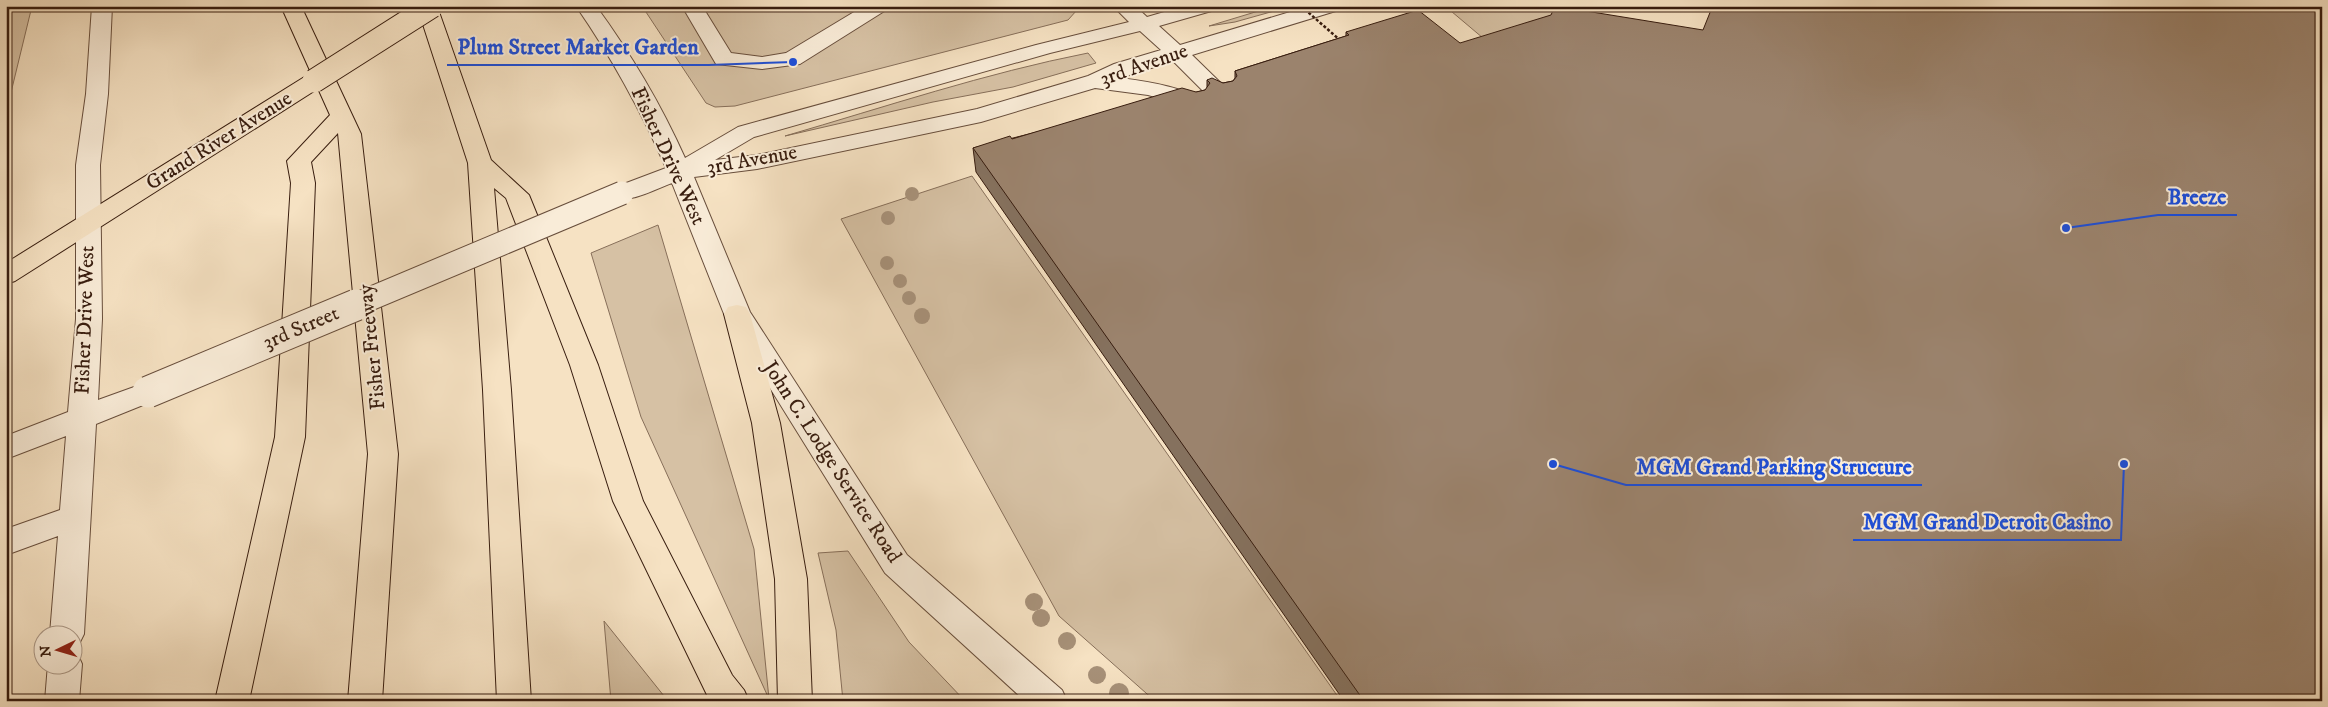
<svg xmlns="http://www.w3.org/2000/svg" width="2328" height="707" font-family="'IM FELL DW Pica',serif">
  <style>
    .green { fill: #d6c1a4; stroke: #876f5a }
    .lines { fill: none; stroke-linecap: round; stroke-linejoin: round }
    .minor-casing { stroke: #684e3c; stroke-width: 2 }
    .major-casing { stroke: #381d0f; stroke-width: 2 }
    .highway-casing { stroke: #381d0f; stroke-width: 2 }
    .minor { fill: #f9ecd8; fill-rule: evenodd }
    .major { fill: #f6e2c3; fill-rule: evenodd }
    .highway { fill: #f6e2c3; fill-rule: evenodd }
    .minor-bridge-far1-casing { stroke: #684e3c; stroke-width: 25; stroke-linecap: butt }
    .minor-bridge-casing { stroke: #684e3c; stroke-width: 33; stroke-linecap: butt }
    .major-bridge-casing { stroke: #381d0f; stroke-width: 25; stroke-linecap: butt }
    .path-bridge { stroke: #381d0f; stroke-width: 2.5; stroke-dasharray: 3 2; stroke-linecap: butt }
    .minor-bridge-far1 { stroke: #f9ecd8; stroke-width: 23 }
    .minor-bridge { stroke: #f9ecd8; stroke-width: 31 }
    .major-bridge { stroke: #f6e2c3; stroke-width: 23 }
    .tree { fill: #a79179 }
    .wall { fill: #85715e; stroke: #381d0f }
    .building { fill: #9b836d; stroke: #381d0f }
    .labels { text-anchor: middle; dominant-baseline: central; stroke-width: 4; stroke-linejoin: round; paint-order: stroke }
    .street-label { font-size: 21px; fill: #381d0f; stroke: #f9ecd8 }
    .leader { fill: none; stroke: #1d4ed8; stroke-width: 2 }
    .callout-dot { fill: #1d4ed8; stroke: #f9ecd8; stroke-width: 2 }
    .callout-label { font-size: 22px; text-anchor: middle; font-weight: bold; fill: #1d4ed8; stroke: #f9ecd8; stroke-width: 4; stroke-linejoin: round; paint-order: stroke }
  </style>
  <rect width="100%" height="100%" fill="#f6e2c3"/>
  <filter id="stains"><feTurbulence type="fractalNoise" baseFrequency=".004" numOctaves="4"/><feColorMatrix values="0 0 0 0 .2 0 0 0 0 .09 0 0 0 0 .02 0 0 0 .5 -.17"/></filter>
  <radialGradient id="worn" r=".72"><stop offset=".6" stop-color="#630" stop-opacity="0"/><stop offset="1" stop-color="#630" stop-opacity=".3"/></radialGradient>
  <path class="green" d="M6 6H32L6 113Z
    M642 6H1073L1077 10 1068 20 735 106 715 107 706 103Z
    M1275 6H1292L1235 22 1209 26Z
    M1445 6H1573L1572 12 1496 49Z
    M1088 53 1096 63 1013 87 933 102 785 136C885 107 986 73 1088 53Z
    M972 176 1341 701H1155L1059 616 841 219Z
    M658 225 754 549 769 699 641 417 591 253Z
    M848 551 909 642 965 701H843L836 630 818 553Z
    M604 621 668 701H611Z"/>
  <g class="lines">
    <g class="minor-casing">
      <path id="minor" d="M92 6H112L108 94 100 165 102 319 98 400 148 382 158 385 162 392 158 399 96 424 84 634 79 644 72 647V634H50L58 536 6 555V529L60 510 66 436 6 459V436L68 412 76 319V165L86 94Z
        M576 6H596C631 54 661 104 685 158L738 127 1036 45 1129 22 1113 6H1135L1147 17 1185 6H1218L1215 10 1159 26 1180 45 1310 6H1342L1339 10 1192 55 1231 93 1234 98 1231 103 1223 105 1215 103 1173 61 1120 78C1143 81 1193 87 1207 107L1204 112 1196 114 1188 112 1165 100 1148 95 1095 88 981 122 757 169 694 177 750 312 907 555 1062 690 1067 701H1025L885 573 724 314 672 183C655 189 632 203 613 198L610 193 613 188 666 168C641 111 612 58 576 6ZM1140 31 1161 50 1114 64 1088 76 977 109 757 155 715 160 754 137 1050 53Z
        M682 6H702L731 53 762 57 786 53 864 6H889L886 10 800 64 762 69 716 64Z
        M72 652 77 653 82 664 79 701H45L48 664H72Z"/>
    </g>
    <g class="major-casing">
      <path id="major" d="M314 74 322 76 325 81 322 86 15 281 6 284V263L306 76Z"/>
    </g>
    <g class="highway-casing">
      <path id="highway" d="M281 6H301L361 134 398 454 382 701H348L368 454 338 133 311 162 315 183 305 437 249 701H215L275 437 291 183 287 161 330 115Z
        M417 6H437L491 160 529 195 598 365 643 501 732 675 744 690 749 701H711L708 697 613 501 570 365 506 198 494 188 511 390 531 701H497L483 390 468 163Z
        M737 305 746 307 750 314 780 423 807 579 812 701H778L775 579 752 423 724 314 728 307Z"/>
    </g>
    <use href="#minor" class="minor"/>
    <use href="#major" class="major"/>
    <use href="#highway" class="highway"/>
    <g class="minor-bridge-far1-casing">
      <path id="minor-bridge-far1" d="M353 306 622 193"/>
    </g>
    <g class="minor-bridge-casing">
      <path id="minor-bridge" d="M148 392 356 305"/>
    </g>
    <g class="major-bridge-casing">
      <path id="major-bridge" d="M314 81 432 6"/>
    </g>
    <path class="path-bridge" d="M1301 6 1341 41"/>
    <use href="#minor-bridge-far1" class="minor-bridge-far1"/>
    <use href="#minor-bridge" class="minor-bridge"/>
    <use href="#major-bridge" class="major-bridge"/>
  </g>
  <g class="tree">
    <circle cx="912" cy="194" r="7"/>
    <circle cx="888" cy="218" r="7"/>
    <circle cx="887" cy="263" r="7"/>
    <circle cx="900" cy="281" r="7"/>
    <circle cx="909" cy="298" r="7"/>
    <circle cx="922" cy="316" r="8"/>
    <circle cx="1034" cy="602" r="9"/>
    <circle cx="1041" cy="618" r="9"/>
    <circle cx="1067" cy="641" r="9"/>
    <circle cx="1097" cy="675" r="9"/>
    <circle cx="1119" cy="693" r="10"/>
  </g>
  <path class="wall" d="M1346 32 1460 43 2322 701H1344L976 172 973 148 1205 90 1207 88V80L1223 83 1233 81 1235 78V71L1346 36Z"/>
  <path class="building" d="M1555 6 1703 30 1711 10 1716 6H2322V701H1364L973 148 1010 136 1012 139 1182 88 1196 92 1205 90 1210 83 1207 80 1212 78 1223 83 1233 81 1237 76 1235 71 1349 35 1346 32 1418 10 1460 43 1551 15Z"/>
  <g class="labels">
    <g class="street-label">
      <text transform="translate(1144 65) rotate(-19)">3rd Avenue</text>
      <text transform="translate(219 141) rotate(-32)">Grand River Avenue</text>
      <text transform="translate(668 156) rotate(65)">Fisher Drive West</text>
      <text transform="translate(752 160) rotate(-10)">3rd Avenue</text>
      <text transform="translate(85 320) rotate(-88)">Fisher Drive West</text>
      <text transform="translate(301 328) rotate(-23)">3rd Street</text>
      <text transform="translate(372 347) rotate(-96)">Fisher Freeway</text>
      <text transform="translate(832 462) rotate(57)">John C. Lodge Service Road</text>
    </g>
  </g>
  <path class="leader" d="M793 62L709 65H447M2066 228L2158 215H2237M1553 464L1626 485H1922M2124 464L2121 540H1853"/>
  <g class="callout-dot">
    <circle cx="793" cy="62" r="5"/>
    <circle cx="2066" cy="228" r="5"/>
    <circle cx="1553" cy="464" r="5"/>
    <circle cx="2124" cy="464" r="5"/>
  </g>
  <g class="callout-label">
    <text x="578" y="54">Plum Street Market Garden</text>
    <text x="2197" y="204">Breeze</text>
    <text x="1774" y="474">MGM Grand Parking Structure</text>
    <text x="1987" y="529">MGM Grand Detroit Casino</text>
  </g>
  <rect width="2328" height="707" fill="none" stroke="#f6e2c3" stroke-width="25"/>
  <rect x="8" y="8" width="2313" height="692" fill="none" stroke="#381d0f" stroke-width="2.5"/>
  <rect x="12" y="12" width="2303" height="682" fill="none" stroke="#381d0f"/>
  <g transform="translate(58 650) rotate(265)"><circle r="24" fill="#f9ecd8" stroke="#ac9988"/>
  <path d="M0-4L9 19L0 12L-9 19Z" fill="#8f2418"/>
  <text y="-8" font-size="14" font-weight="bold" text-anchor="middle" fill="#381d0f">N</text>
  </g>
  <rect width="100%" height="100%" filter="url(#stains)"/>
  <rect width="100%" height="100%" fill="url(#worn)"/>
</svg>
